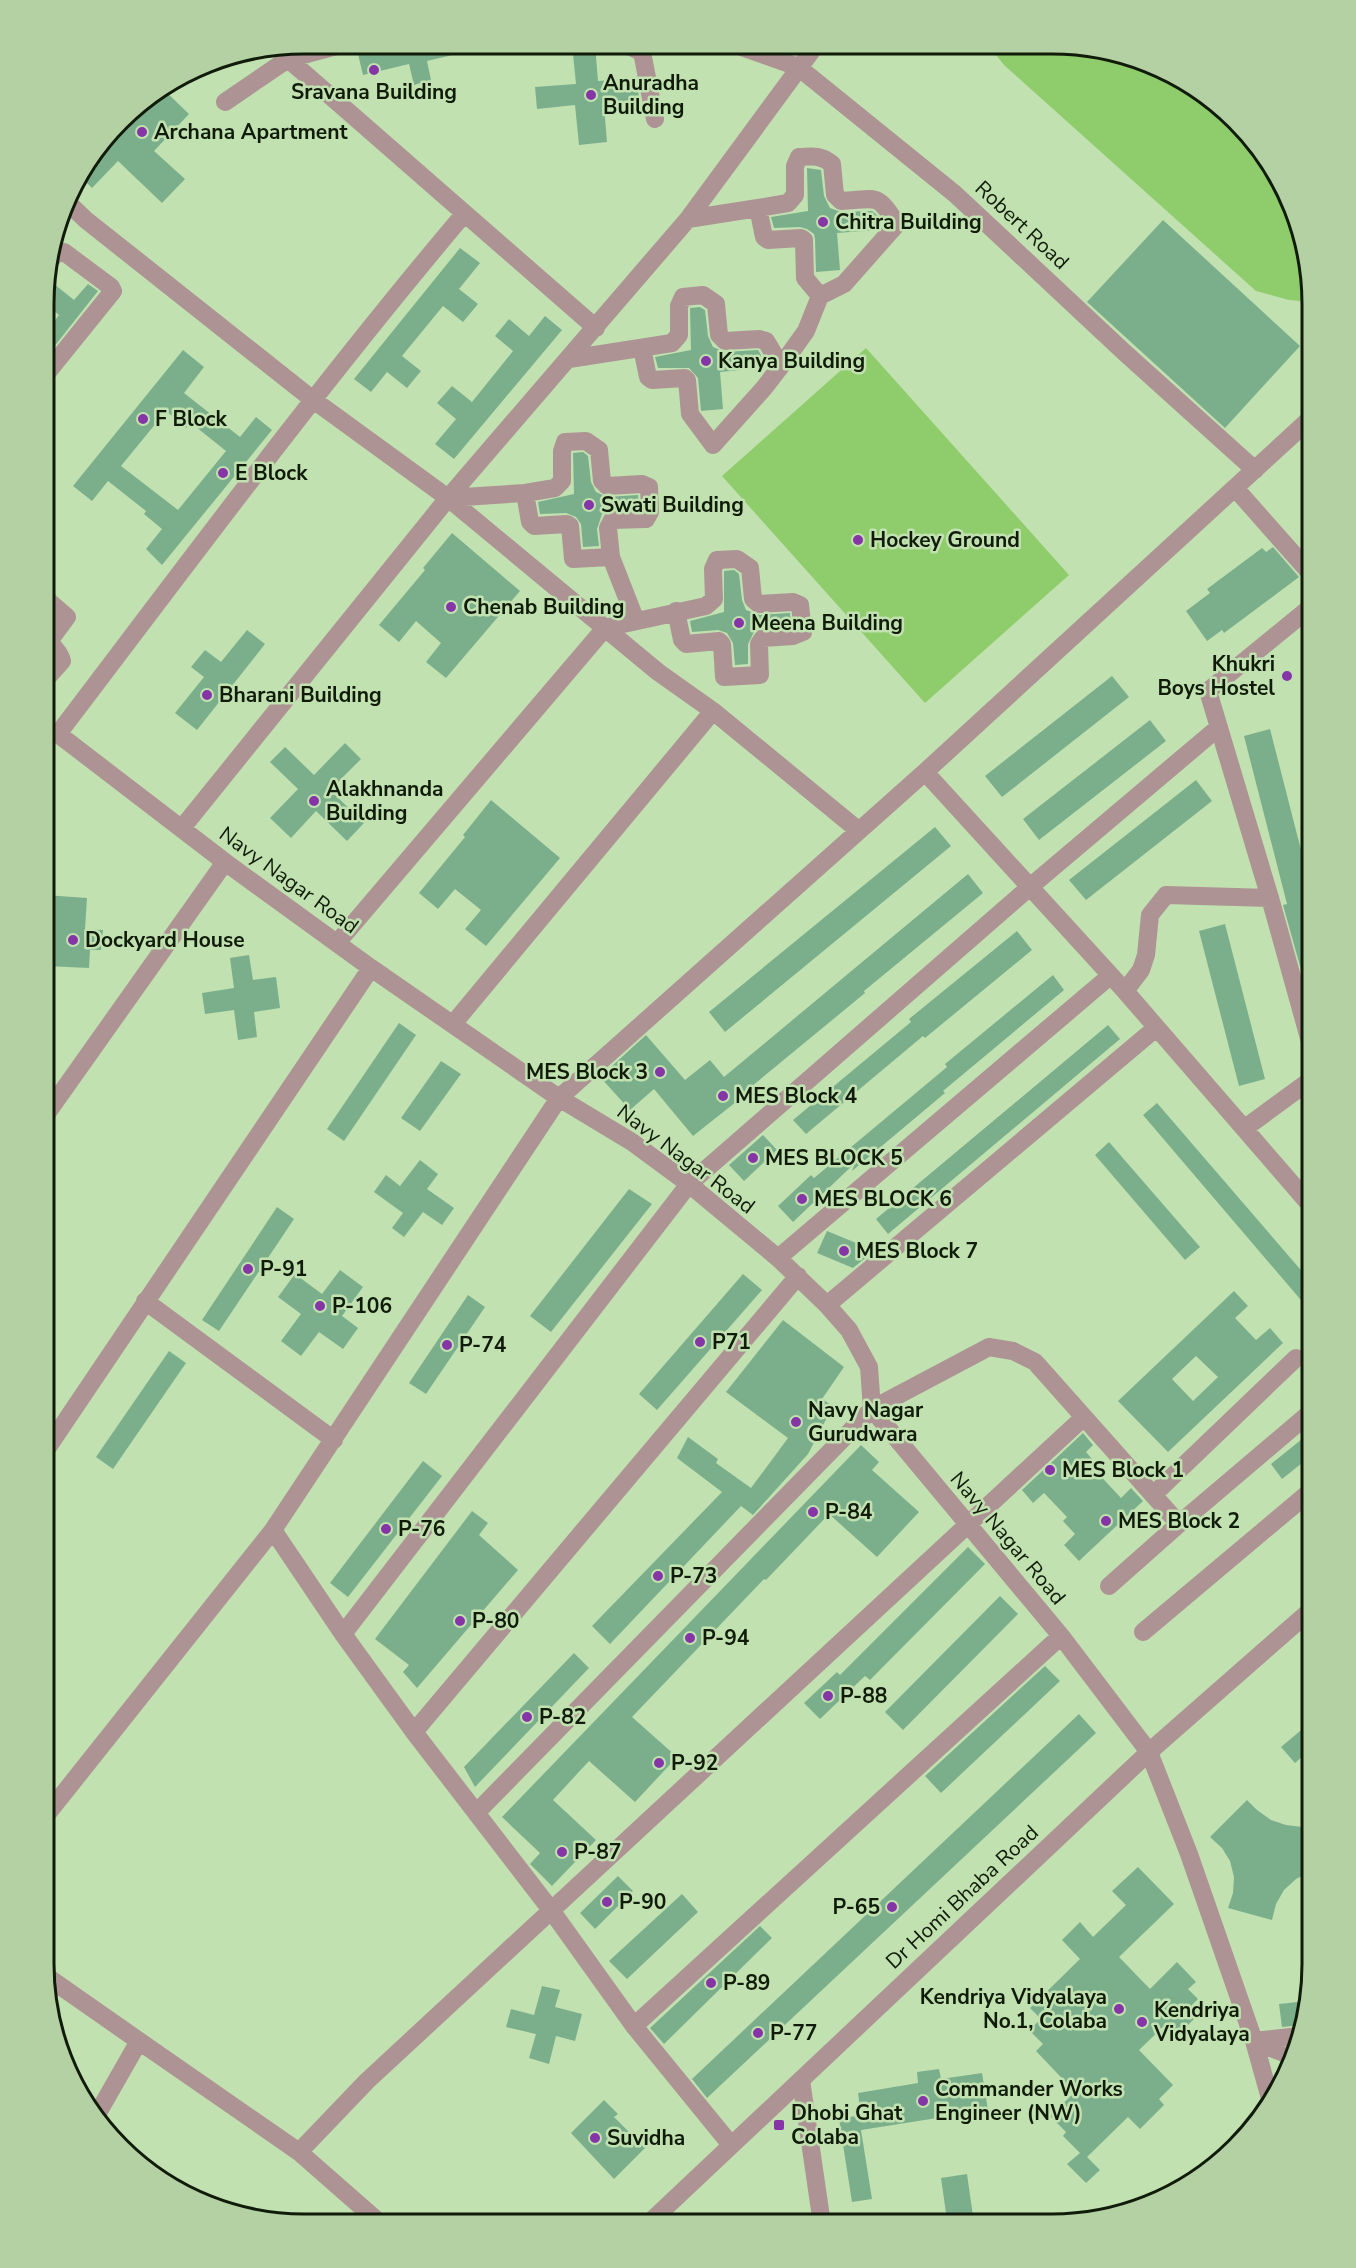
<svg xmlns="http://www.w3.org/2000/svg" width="1356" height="2268" font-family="'Nunito Sans',sans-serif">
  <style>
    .green { fill: #8fcc6b }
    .building { fill: #7baf8c; fill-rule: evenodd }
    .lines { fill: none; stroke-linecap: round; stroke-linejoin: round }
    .minor { stroke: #ae9394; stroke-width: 18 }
    .tertiary { stroke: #ae9394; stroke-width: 18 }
    .poi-dot { fill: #8535a5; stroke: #c1e1b0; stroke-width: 2 }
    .labels { text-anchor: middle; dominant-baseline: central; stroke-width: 5; stroke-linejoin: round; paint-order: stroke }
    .poi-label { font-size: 21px; font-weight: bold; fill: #101b09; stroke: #c1e1b0; text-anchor: start }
    .street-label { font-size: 21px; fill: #101b09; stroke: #c1e1b0 }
    .rim { fill: none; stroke: #101b09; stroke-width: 3 }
  </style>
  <rect width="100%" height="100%" fill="#c1e1b0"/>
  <path class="green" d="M989 46H1087L1152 63 1211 97 1259 146 1293 204 1312 302 1289 300 1256 291 1004 65Z
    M866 348 1069 575 925 703 722 476Z"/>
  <path class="building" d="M383 44H474V50L427 61 431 80 414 85 409 64 363 75 357 50Z
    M572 44H595L598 81 636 78 640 103 604 106 607 142 579 145 575 105 537 109 535 87 576 84Z
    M163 89 189 114 154 151 185 179 162 203 118 161 92 188 80 176 132 108 135 106 141 111Z
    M807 168 821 170 824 196 830 208 841 212 872 211 878 216 877 230 837 233 840 270 816 272 815 239 814 234 807 229 800 227 774 228 771 217 808 211Z
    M1163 220 1300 346 1225 428 1087 302Z
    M460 248 480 263 459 289 478 304 463 322 443 306 402 356 421 371 407 388 387 372 371 392 354 379Z
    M54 284 74 300 88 284 98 291 46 357V332L59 315 46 304V294Z
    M700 307 705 310 708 336 713 347 725 352 758 350 761 355 762 368 720 372 723 409 701 411 698 378 689 368H658L655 357 691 350 690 308Z
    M545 316 562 330 454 459 435 444 456 419 437 403 452 386 472 402 513 351 495 336 509 319 529 336Z
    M183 350 204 367 184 393 240 437 256 417 272 430 162 565 146 549 162 529 144 514 146 511 108 481 92 501 73 486ZM166 411 186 428 191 423 226 451 178 510 121 466Z
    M583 452 588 456 591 482 596 492 607 497 638 495 639 508 611 509 602 514 597 529 599 546 583 547 581 524 576 517 566 513 540 514 538 502 574 494 573 453Z
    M452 533 520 591 446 678 426 662 441 643 416 621 399 642 379 625 425 570 423 568Z
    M1273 547 1299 577 1224 633 1222 630 1207 641 1186 611 1210 593 1207 589 1262 548 1266 552Z
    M734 570 739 574 742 600 746 610 760 615 790 613 791 625 762 627 754 632 748 644V664L735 665 733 643 727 633 718 630 692 632 690 621 724 612V571Z
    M247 630 265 644 197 730 175 713 204 677 191 667 205 650 221 662Z
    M1112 676 1129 697 1002 797 985 776Z
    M1150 720 1166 741 1039 840 1023 819Z
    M1270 729 1310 885 1305 886 1312 915V1001L1310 1002 1283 905 1287 904 1244 736Z
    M345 743 361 759 330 790 364 823 347 841 316 811 291 838 270 818 298 789 270 762 285 747 314 775Z
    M1196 780 1212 801 1086 900 1069 880Z
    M491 800 560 858 486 946 465 929 481 910 455 889 438 909 419 893 465 837 463 835Z
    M935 827 951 846 725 1032 709 1012Z
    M968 874 983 893 864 991 865 993 740 1096 741 1098 693 1136 654 1089 630 1110 600 1077 646 1035 685 1080 710 1060 724 1077Z
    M45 895 87 898 85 929 103 930 101 950H90L89 968 45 966Z
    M1225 924 1265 1079 1239 1086 1199 931Z
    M1017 931 1032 950 925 1038 923 1036 806 1134 793 1120 911 1022 909 1019Z
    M249 955 253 980 276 977 280 1008 254 1012 257 1037 238 1040 234 1010 205 1014 202 993 234 988 230 958Z
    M1053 975 1064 990 943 1091 945 1093 852 1171 855 1163 793 1222 778 1206 811 1175 814 1178 947 1067 945 1064Z
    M399 1023 416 1035 344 1141 327 1129Z
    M1108 1025 1120 1039 888 1234 876 1219Z
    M441 1061 461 1074 420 1131 401 1118Z
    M1157 1103 1312 1283V1313L1143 1115Z
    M763 1135 777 1150 744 1181 729 1165Z
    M1109 1142 1200 1247 1185 1260 1095 1155Z
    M420 1160 438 1174 427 1189 454 1208 442 1225 423 1212 404 1237 392 1228 403 1213 374 1192 386 1175 400 1186Z
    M629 1189 652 1204 551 1332 530 1316Z
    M277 1207 294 1219 219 1331 202 1320Z
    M827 1231 871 1249 869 1255 853 1268 817 1253Z
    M340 1270 363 1287 342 1316 358 1328 343 1349 319 1332 301 1356 281 1341 301 1314 278 1297 295 1274 322 1294Z
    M743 1274 762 1290 657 1410 639 1394Z
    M1234 1291 1248 1306 1235 1318 1256 1340 1270 1328 1283 1343 1168 1452 1118 1401ZM1196 1356 1218 1377 1193 1401 1172 1379Z
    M468 1295 485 1307 426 1394 409 1383Z
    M783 1320 844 1367 822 1399 833 1406 808 1454 753 1515 741 1506 610 1644 592 1626 722 1492 677 1458 688 1437 718 1459 716 1463 751 1488 788 1438 726 1392Z
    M169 1351 186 1363 113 1469 96 1457Z
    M1312 1431V1455L1282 1479 1271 1464Z
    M1083 1433 1093 1445 1086 1452 1097 1465 1093 1468 1121 1498 1131 1488 1143 1501 1079 1561 1064 1545 1075 1534 1063 1521 1067 1517 1044 1493 1033 1503 1022 1490Z
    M861 1445 879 1462 872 1470 919 1512 877 1557 829 1514 766 1580 764 1579 632 1717 677 1757 635 1802 589 1761 553 1800 596 1840 552 1886 530 1864 540 1853 502 1817Z
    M423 1461 442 1476 348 1597 330 1583Z
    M472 1511 488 1523 479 1535 518 1570 417 1688 403 1672 409 1665 375 1639Z
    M968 1547 985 1564 870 1680 865 1676 820 1719 804 1703 837 1672 840 1675Z
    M1000 1596 1018 1614 903 1730 885 1712Z
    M574 1653 589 1668 475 1787 464 1767Z
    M1045 1666 1060 1681 941 1793 925 1776Z
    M1079 1714 1096 1733 707 2098 692 2079Z
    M1312 1721V1748L1295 1763 1281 1747Z
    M1247 1800 1257 1810 1271 1820 1286 1825 1302 1827 1312 1825V1871L1296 1879 1284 1890 1276 1904 1272 1920 1228 1908 1233 1893 1234 1877 1230 1861 1222 1848 1210 1837Z
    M1138 1867 1174 1904 1119 1957 1150 1989 1177 1962 1196 1982 1188 1989 1198 1999 1192 2005 1200 2013 1176 2037 1165 2025 1139 2050 1173 2085 1159 2099 1164 2105 1140 2129 1128 2117 1087 2157 1100 2170 1086 2183 1067 2164 1080 2153 1063 2136 1066 2132 1050 2116 1075 2092 1036 2051 1043 2044 1029 2030 1041 2019 1030 2008 1080 1959 1062 1940 1080 1922 1093 1937 1126 1905 1112 1891Z
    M618 1876 633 1891 595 1929 580 1913Z
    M682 1894 698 1912 627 1979 609 1961Z
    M760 1926 772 1938 664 2044 650 2028Z
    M542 1986 560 1990 555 2007 582 2014 575 2041 556 2036 549 2064 529 2058 536 2034 506 2027 511 2009 534 2015Z
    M1307 2001 1302 2025 1282 2027 1279 2004Z
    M939 2069 941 2079 982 2073 988 2110 861 2130 872 2199 852 2202 839 2119 861 2115 858 2093 918 2083 917 2072Z
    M604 2100 618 2114 614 2117 645 2148 614 2179 571 2133Z
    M967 2174 973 2216 947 2220 941 2178Z"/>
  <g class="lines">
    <path class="minor" d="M624 44 642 52 655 119
      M736 45 798 67 955 194 1124 352 1255 470
      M288 59 596 328
      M225 102 288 59 344 44
      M66 201 86 220 312 399 448 498 658 672 713 711 858 830
      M464 214C322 382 191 559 58 734L225 862 371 968 559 1098 632 1142 689 1184 778 1258 827 1305 849 1330 869 1367 872 1409 1061 1636 1149 1752 1189 1854 1254 2041 1271 2102
      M688 219 758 208
      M569 359 672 343 679 335V306L683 297 703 295 716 304 719 335 725 341 759 339 766 341 781 366 764 388 713 445 690 414 687 380 685 378 652 380 648 377 642 348
      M781 366 806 331 820 296 805 278 804 240 801 238 768 240 764 237 758 208 788 203 795 195V166L799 157C813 156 821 155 832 164L835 195 841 201C878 199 876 192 897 224L844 284 820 296
      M46 374 113 291 111 287 64 252H57L47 265
      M1235 488 1312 575
      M448 498 525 493 555 488 562 481V451L565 442 586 441 599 450 602 481 607 486 642 484 649 487 650 512 646 519 612 520 608 528 611 557 573 559 570 526 567 524 534 526 530 522 525 493
      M611 557 636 621
      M45 680 62 661C60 651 52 648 50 640L67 617 45 598
      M925 772 1125 991 1312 1207
      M182 828 448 498 688 219 816 45
      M337 943 605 628 706 606 714 599 713 569 717 560 737 559 750 568 753 599 759 604 793 602 800 605 803 632 793 636 763 638 759 644 760 675 724 677 722 644 719 641 686 644 682 640 676 611
      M1125 991 1141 970 1146 955 1150 915 1166 895 1270 898
      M453 1024 713 711
      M1312 1049 1270 898 1208 691 1312 606
      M45 1116 225 862
      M1245 1128 1312 1079
      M778 1258 1110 976
      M145 1301 334 1440
      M827 1305 1156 1028
      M44 1453 371 968
      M1153 1495 1296 1358
      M273 1530 343 1634 414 1732 551 1910 634 2026 731 2145
      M1109 1586 1179 1524 1312 1411
      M1143 1632 1312 1490
      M343 1634 689 1184 1031 886 1219 727
      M414 1732 798 1276
      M476 1813 872 1409 989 1347 1013 1351 1035 1362 1179 1524
      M44 1818 273 1530 559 1098 925 772 1312 417
      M46 1976 139 2041 95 2118
      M634 2026 1061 1636
      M139 2041 299 2152 380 2223
      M1254 2041 1299 2036
      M1256 2042 1294 2057
      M801 2080 822 2224
      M299 2152 367 2081 1084 1417"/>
    <path class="tertiary" d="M649 2223 1149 1752 1312 1609"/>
  </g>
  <g class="poi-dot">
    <circle cx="374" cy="70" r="6"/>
    <circle cx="591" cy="95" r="6"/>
    <circle cx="142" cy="132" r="6"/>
    <circle cx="823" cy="222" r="6"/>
    <circle cx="706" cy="361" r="6"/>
    <circle cx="143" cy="419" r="6"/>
    <circle cx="223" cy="473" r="6"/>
    <circle cx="589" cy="505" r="6"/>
    <circle cx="858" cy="540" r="6"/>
    <circle cx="451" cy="607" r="6"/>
    <circle cx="739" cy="623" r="6"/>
    <circle cx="1287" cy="676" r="6"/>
    <circle cx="207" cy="695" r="6"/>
    <circle cx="314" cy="801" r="6"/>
    <circle cx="73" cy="940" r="6"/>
    <circle cx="660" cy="1072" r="6"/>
    <circle cx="723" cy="1096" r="6"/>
    <circle cx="753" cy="1158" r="6"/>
    <circle cx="802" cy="1199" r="6"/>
    <circle cx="844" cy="1251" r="6"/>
    <circle cx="248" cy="1269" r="6"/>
    <circle cx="320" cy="1306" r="6"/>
    <circle cx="700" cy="1342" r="6"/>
    <circle cx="447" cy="1345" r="6"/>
    <circle cx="796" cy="1422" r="6"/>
    <circle cx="1050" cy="1470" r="6"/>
    <circle cx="813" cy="1512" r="6"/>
    <circle cx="1106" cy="1521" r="6"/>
    <circle cx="386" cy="1529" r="6"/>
    <circle cx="658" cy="1576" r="6"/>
    <circle cx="460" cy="1621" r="6"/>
    <circle cx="690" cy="1638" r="6"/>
    <circle cx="828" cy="1696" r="6"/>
    <circle cx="527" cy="1717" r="6"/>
    <circle cx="659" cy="1763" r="6"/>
    <circle cx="562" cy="1852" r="6"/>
    <circle cx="607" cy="1902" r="6"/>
    <circle cx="892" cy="1907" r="6"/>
    <circle cx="711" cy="1983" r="6"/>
    <circle cx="1119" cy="2009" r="6"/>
    <circle cx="1142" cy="2022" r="6"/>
    <circle cx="758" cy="2033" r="6"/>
    <circle cx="923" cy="2101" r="6"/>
    <rect x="773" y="2119" width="12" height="12" rx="3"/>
    <circle cx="595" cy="2138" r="6"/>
  </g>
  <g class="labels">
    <g class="poi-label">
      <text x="603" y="83">Anuradha<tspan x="603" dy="24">Building</tspan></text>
      <text x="374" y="92" text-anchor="middle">Sravana Building</text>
      <text x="154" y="132">Archana Apartment</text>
      <text x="835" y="222">Chitra Building</text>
      <text x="718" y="361">Kanya Building</text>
      <text x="155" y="419">F Block</text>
      <text x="235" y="473">E Block</text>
      <text x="601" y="505">Swati Building</text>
      <text x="870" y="540">Hockey Ground</text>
      <text x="463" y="607">Chenab Building</text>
      <text x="751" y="623">Meena Building</text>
      <text x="1275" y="664" text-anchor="end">Khukri<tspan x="1275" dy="24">Boys Hostel</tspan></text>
      <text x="219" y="695">Bharani Building</text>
      <text x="326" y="789">Alakhnanda<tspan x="326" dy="24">Building</tspan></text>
      <text x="85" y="940">Dockyard House</text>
      <text x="648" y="1072" text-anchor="end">MES Block 3</text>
      <text x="735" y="1096">MES Block 4</text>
      <text x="765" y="1158">MES BLOCK 5</text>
      <text x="814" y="1199">MES BLOCK 6</text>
      <text x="856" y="1251">MES Block 7</text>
      <text x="260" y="1269">P-91</text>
      <text x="332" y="1306">P-106</text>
      <text x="712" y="1342">P71</text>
      <text x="459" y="1345">P-74</text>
      <text x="808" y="1410">Navy Nagar<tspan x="808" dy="24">Gurudwara</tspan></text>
      <text x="1062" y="1470">MES Block 1</text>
      <text x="825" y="1512">P-84</text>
      <text x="1118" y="1521">MES Block 2</text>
      <text x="398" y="1529">P-76</text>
      <text x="670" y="1576">P-73</text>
      <text x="472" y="1621">P-80</text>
      <text x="702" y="1638">P-94</text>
      <text x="840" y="1696">P-88</text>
      <text x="539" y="1717">P-82</text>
      <text x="671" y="1763">P-92</text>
      <text x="574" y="1852">P-87</text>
      <text x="619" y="1902">P-90</text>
      <text x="880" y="1907" text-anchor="end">P-65</text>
      <text x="723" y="1983">P-89</text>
      <text x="1107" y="1997" text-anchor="end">Kendriya Vidyalaya<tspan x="1107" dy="24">No.1, Colaba</tspan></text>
      <text x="1154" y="2010">Kendriya<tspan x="1154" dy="24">Vidyalaya</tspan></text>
      <text x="770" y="2033">P-77</text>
      <text x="935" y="2089">Commander Works<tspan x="935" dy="24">Engineer (NW)</tspan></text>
      <text x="791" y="2113">Dhobi Ghat<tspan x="791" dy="24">Colaba</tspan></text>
      <text x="607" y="2138">Suvidha</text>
    </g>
    <g class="street-label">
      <text transform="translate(1022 225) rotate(43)">Robert Road</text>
      <text transform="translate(289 880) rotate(36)">Navy Nagar Road</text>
      <text transform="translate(686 1159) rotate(37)">Navy Nagar Road</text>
      <text transform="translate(1008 1538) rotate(50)">Navy Nagar Road</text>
      <text transform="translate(962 1897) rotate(-43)">Dr Homi Bhaba Road</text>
    </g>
  </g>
  <path d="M0 0H1356V2268H0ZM304 54H1052A250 250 0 0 1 1302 304V1964A250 250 0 0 1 1052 2214H304A250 250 0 0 1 54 1964V304A250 250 0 0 1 304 54Z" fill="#b3d1a3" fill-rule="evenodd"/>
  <path class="rim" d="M304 54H1052A250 250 0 0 1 1302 304V1964A250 250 0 0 1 1052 2214H304A250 250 0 0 1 54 1964V304A250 250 0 0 1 304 54Z"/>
</svg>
